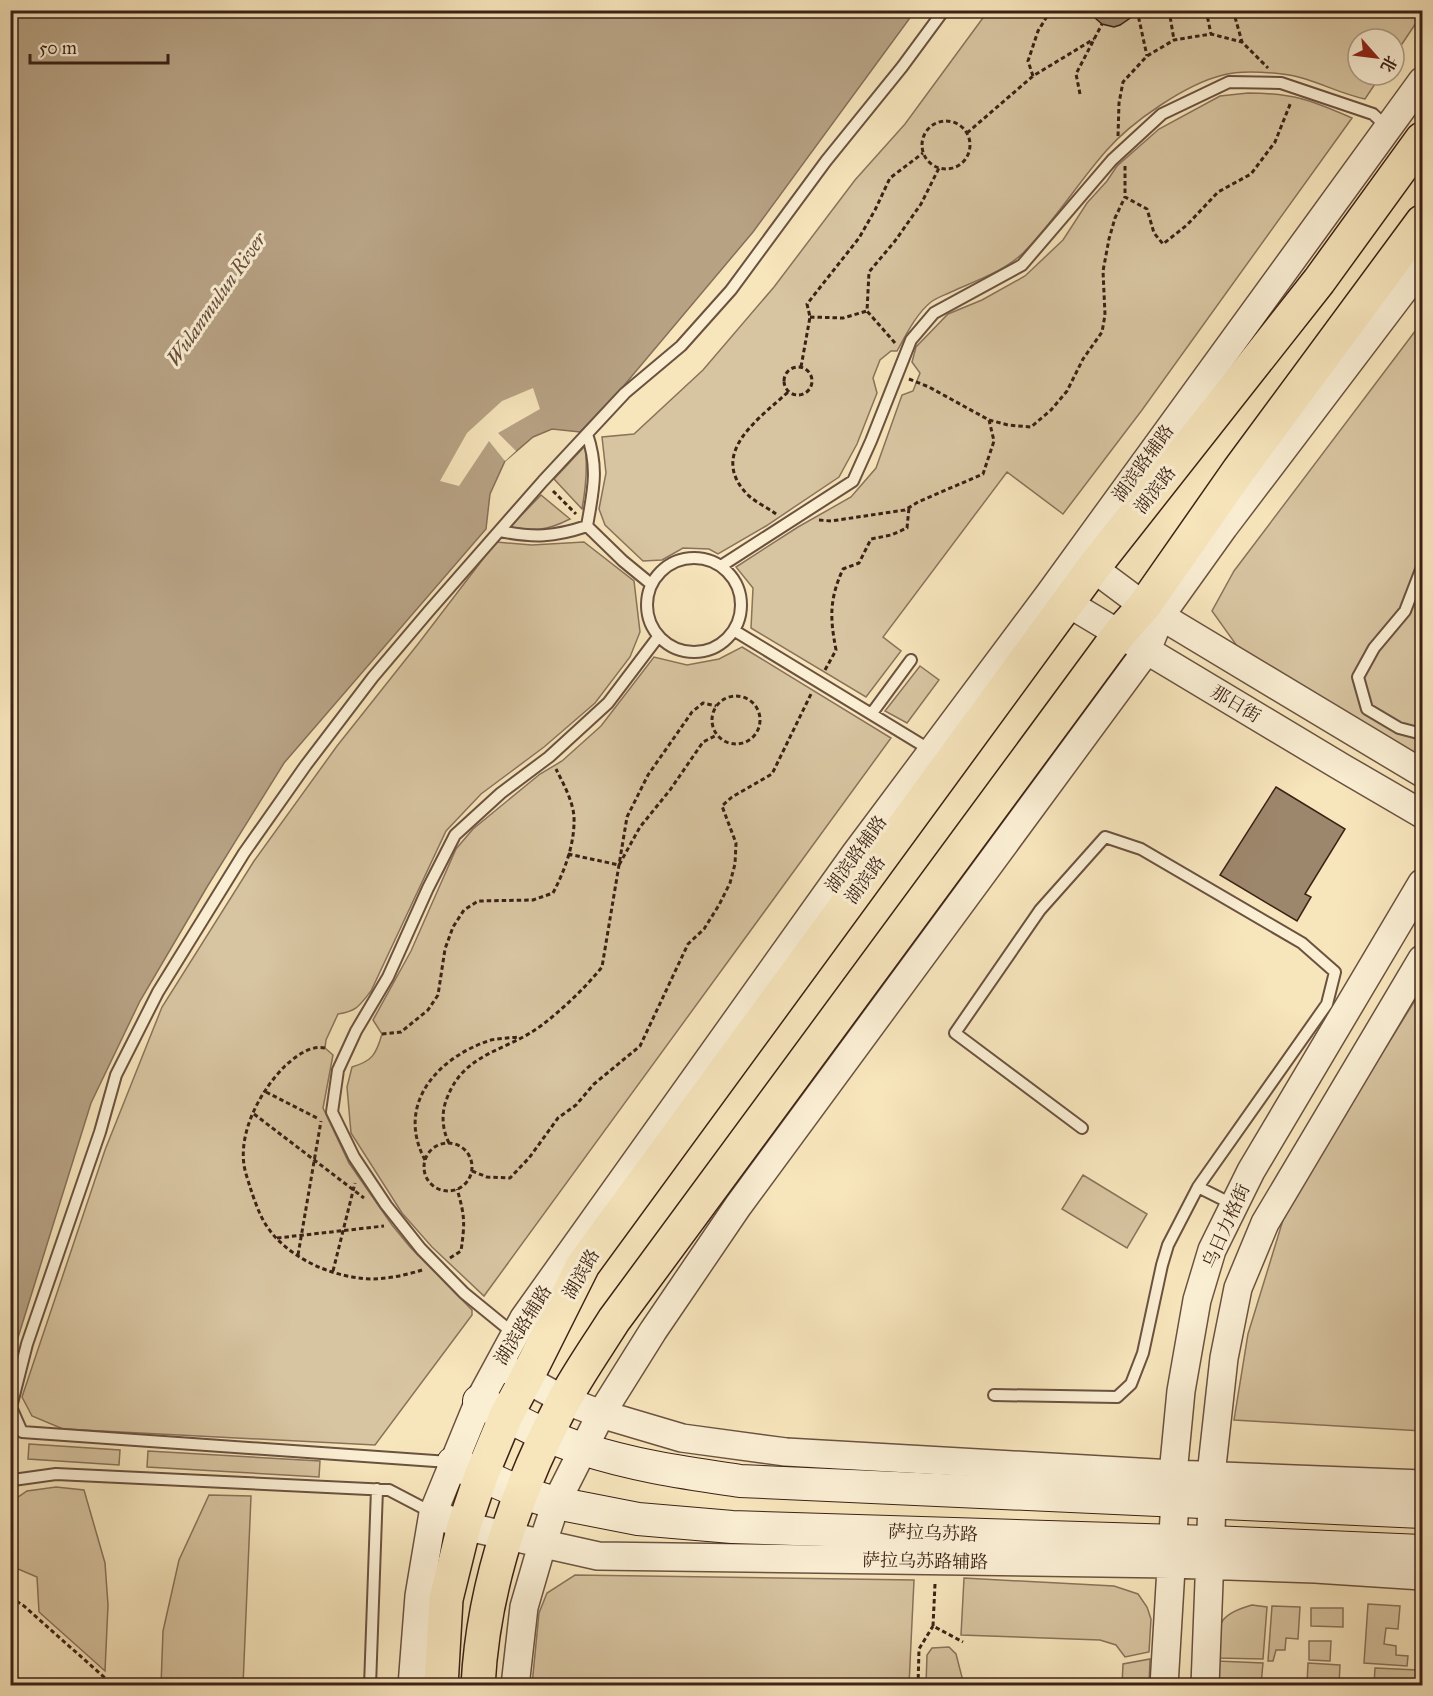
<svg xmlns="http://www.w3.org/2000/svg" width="1433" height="1696" font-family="'IM FELL Great Primer','Noto Serif SC',serif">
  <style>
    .green { fill: #d7c4a0; stroke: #8a725b; stroke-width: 1.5 }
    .water { fill: #b7a284; stroke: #866e58; stroke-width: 1.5 }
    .pier { fill: #f7e5bc }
    .building { fill: #9d876c; stroke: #3c2116; stroke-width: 1.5 }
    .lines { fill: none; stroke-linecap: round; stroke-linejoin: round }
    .service-casing { stroke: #6b5240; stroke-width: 14 }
    .tertiary-casing { stroke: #6b5240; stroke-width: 30 }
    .secondary-casing { stroke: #3c2116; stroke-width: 34 }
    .primary-casing { stroke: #3c2116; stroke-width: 36 }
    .path { stroke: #3c2116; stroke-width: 3; stroke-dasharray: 4.5 3; stroke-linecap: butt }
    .service { stroke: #faeed3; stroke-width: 10 }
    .tertiary { stroke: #faeed3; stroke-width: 27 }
    .secondary { stroke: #faeed3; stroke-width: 32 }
    .primary { stroke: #f7e5bc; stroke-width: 33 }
    .labels { text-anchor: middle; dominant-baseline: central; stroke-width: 6; stroke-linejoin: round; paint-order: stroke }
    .street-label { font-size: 18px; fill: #3c2116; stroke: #faeed3 }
    .water-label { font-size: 20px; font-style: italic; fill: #674e3c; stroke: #faeed3 }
  </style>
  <rect width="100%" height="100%" fill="#f7e5bc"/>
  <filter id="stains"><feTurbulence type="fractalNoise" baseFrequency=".00333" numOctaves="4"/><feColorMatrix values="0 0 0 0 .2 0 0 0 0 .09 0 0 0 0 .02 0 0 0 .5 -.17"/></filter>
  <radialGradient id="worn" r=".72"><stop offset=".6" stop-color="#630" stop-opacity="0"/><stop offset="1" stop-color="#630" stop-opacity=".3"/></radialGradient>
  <path class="green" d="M988 11H1422V14L1394 56V39H1358V75H1381L1365 99C1336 93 1311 77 1282 74 1264 72 1241 70 1223 75 1186 84 1131 122 1106 151 1077 184 1054 222 1023 253 1003 272 975 281 951 292 945 295 936 298 931 302 916 314 906 335 897 351H891L880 360 873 378 877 393 857 444 839 477 766 526 718 554 709 549 683 548 662 560 643 561 605 525 599 509 606 473 602 437 634 434 703 370 774 287 855 180 905 124Z
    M1248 93C1293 93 1311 100 1352 118L1142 410 1063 514 1007 472 883 637 901 651 866 697 751 628 753 588 736 567 798 527 851 497 876 468 902 395 913 391 920 373 912 362 916 347 948 314 982 300 1025 276 1063 240 1087 203 1107 181 1117 166 1159 129 1220 96Z
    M1422 322V760L1237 646 1212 611 1234 571Z
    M585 446C588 468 586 487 582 509L554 479Z
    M541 495 570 519C546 531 537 531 510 527Z
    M496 542 532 545 584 542 634 581 640 632 630 657 595 703 544 747 481 794 446 831 371 991C359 1006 357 1011 338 1014L326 1040 325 1048 333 1055 323 1108 349 1163 392 1225 410 1247 472 1310V1315L375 1445 63 1429 32 1416 22 1397 105 1150 162 1007 254 861 337 746 418 644Z
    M742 647 891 738 484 1296 432 1247 402 1213 351 1133 347 1087 352 1067C372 1061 376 1055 382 1034L373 1020 411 951 456 849 473 829 540 774 562 761 601 726 654 657 687 665 719 659Z
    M920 666 939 680 907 723 885 711Z
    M1422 989V1431L1234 1420 1248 1334 1287 1207Z
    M1083 1175 1147 1214 1127 1248 1062 1209Z
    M29 1444 120 1450 119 1465 28 1459Z
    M148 1451 320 1461 319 1477 147 1467Z
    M56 1487 84 1490 105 1563 108 1605 105 1671 39 1612 37 1577 11 1566V1502L27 1491Z
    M209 1495 251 1496 243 1685H161L163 1631 179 1560Z
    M575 1575 914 1580 909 1685H532L539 1613 547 1593Z
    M964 1578 1114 1586 1138 1594 1147 1607 1151 1619 1149 1652 1125 1657 1116 1645 1100 1640 961 1635Z
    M1368 1604 1400 1606 1398 1629 1386 1628 1384 1644 1396 1646V1655L1408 1656 1407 1666 1364 1663Z
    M1252 1605 1267 1607 1263 1659 1217 1658C1218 1625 1216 1615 1252 1605Z
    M1272 1606 1300 1607 1298 1639 1286 1638 1285 1650H1276L1273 1661H1268Z
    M1311 1608H1343V1627L1311 1626Z
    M1309 1641H1331L1330 1661 1309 1660Z
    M949 1647 956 1654 964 1685H926L927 1655 932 1648Z
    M1150 1659 1149 1685H1122L1123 1664Z
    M1217 1661 1263 1663 1261 1685 1216 1686Z
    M1308 1663 1340 1665 1339 1685H1307Z
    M1375 1668 1417 1670 1416 1685H1374Z"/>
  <path class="water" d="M11 11H915L753 232 621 389 580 432 552 429 533 437 505 461 490 494 486 529 284 763 207 887 140 1001 91 1103 11 1360Z"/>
  <path class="pier" d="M533 388 540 409 498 433 516 451 505 461 489 441 459 486 440 481 467 433 502 401Z"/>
  <path class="building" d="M1086 10H1142L1120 25 1114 27 1102 24Z
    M1276 787 1345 829 1305 894 1311 897 1297 921 1220 875Z"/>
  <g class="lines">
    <g class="service-casing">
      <path id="service" d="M587 434C599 469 593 491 587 526L623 561 651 584
        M500 531C534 538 554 537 587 526
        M647 605a47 47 0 1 1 94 0a47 47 0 1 1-94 0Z
        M721 566 853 481 871 441 911 340 934 313 1022 265 1112 160 1162 114 1229 82 1281 83 1373 114 1388 128
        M1422 567 1405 611 1374 648 1358 677 1367 709 1399 728 1422 734
        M735 631 932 751
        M872 713 911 660
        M1198 1187 1234 1205
        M507 1328 464 1293 421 1249 386 1205 354 1157 332 1112 338 1070 356 1031 388 977 428 888 455 835 501 793 549 757 608 703 658 637
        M994 1395 1117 1397 1131 1384 1143 1353 1162 1265 1168 1245 1198 1187 1327 1004 1335 972 1302 943 1141 849 1105 837 1040 910 955 1033 1082 1128
        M449 1462 22 1432 11 1407 27 1344 100 1132 116 1075 158 992 244 853 306 765 373 677 429 611 543 481 625 393 681 346 731 290 826 161 902 67 944 10
        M10 1482 13 1480 56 1474 389 1490 433 1513
        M370 1686 377 1489"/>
    </g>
    <g class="tertiary-casing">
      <path id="tertiary" d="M1076 560 1093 568 1144 606 1422 773
        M1051 593 1343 768 1422 814
        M509 1370 564 1400 601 1414 682 1438 786 1452 1173 1474 1422 1484
        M445 1518 464 1526 598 1556 1171 1564 1315 1569 1422 1576
        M412 1686 419 1596 433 1513 479 1401 524 1318 855 854 1050 593 1422 81
        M515 1686 524 1607 542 1545 556 1503 601 1414 653 1331 738 1206 1147 650 1161 615 1224 527 1422 266
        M1164 1686 1175 1501 1173 1474 1181 1391 1197 1300 1212 1250 1251 1171 1422 883
        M1205 1686 1212 1503 1211 1475 1224 1358 1238 1288 1265 1223 1422 959"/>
    </g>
    <g class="secondary-casing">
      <path id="secondary" d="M479 1401C513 1419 547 1438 583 1449 635 1466 687 1473 740 1481L1422 1512
        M453 1463 522 1493 556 1503 638 1519 732 1527 1210 1542 1422 1551"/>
    </g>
    <g class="primary-casing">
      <path id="primary" d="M441 1686 446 1599 464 1526 481 1476 506 1416 526 1379 583 1265 1093 568 1319 281 1422 139
        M478 1686C483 1587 517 1489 563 1402 578 1374 597 1347 614 1320L1120 633 1144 606 1239 470 1422 222"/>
    </g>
    <path class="path" d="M1137 10 1147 56
      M1169 10 1174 40
      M1206 10 1211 34
      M1233 10 1242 42
      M1033 76 1028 61 1038 31 1051 10
      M1080 94 1076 74 1102 24
      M922 145a24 24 0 1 1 48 0a24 24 0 1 1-48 0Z
      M967 133 1033 76 1094 39
      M1118 136 1119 103 1123 82 1147 56 1174 40 1211 34 1242 42 1268 68
      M1125 166V197L1147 209 1154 233 1163 244 1187 225 1218 192 1251 174 1275 142 1291 102
      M810 317 843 318 867 311
      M895 343 867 311 869 272 895 241 921 204 939 168
      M784 381a14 14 0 1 1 28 0a14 14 0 1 1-28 0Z
      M801 367 810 317 807 304 859 238 875 210 890 178 923 153
      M909 379 929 387 989 420 1008 425 1031 427 1051 410 1067 391 1083 359 1102 332 1105 315 1103 271 1109 239 1115 218 1125 197
      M553 491 576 514
      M776 514C768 508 757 503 749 496 706 454 759 419 788 392
      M819 520 831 521 905 510 918 502 983 474 994 441 989 420
      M825 670 836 650C830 618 829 600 843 569L859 563 871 539 891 535 907 528 909 508
      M712 720a24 24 0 1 1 48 0a24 24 0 1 1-48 0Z
      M568 854 619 865 640 827 670 790 703 742 717 735
      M382 1034 401 1032 428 1010 438 995 445 949 453 927 464 910 478 901 533 900 553 893C565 870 575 843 574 817 573 801 563 783 556 769
      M325 1048C310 1045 296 1056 285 1066 261 1090 239 1130 244 1165 245 1172 248 1180 250 1187 254 1199 259 1214 266 1225 285 1255 325 1274 359 1278 379 1281 403 1276 422 1270
      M266 1092 319 1119
      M254 1114 364 1198
      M449 1143C442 1129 441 1113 447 1098 465 1051 507 1052 542 1025 563 1009 585 988 602 967L627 817 648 775 692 712 703 703 716 706
      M424 1167a24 24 0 1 1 48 0a24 24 0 1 1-48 0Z
      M425 1160C395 1104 438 1057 491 1040 500 1038 510 1038 519 1037
      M472 1171 487 1177 510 1178 529 1158 558 1118 576 1105 594 1084 640 1046 688 944 704 929 719 905 730 883 735 864 736 843 722 806 732 797 772 774 811 694
      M277 1238 384 1226
      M298 1255 321 1121
      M450 1258 461 1251C465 1223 465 1216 457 1189
      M333 1271 355 1183
      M935 1584 933 1626 963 1642
      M10 1597 24 1606 114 1686
      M10 1673 29 1686
      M918 1686 919 1649 933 1626"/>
    <use href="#service" class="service"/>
    <use href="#tertiary" class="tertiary"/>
    <use href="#secondary" class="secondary"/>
    <use href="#primary" class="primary"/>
  </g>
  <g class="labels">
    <g class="street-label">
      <text transform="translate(1143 463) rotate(-54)">湖滨路辅路</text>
      <text transform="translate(1155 490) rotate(-52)">湖滨路</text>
      <text transform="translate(1236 704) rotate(31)">那日街</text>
      <text transform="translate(856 854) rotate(-54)">湖滨路辅路</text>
      <text transform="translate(865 880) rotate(-54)">湖滨路</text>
      <text transform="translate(1226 1226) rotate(-66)">乌日力格街</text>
      <text transform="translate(581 1274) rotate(-60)">湖滨路</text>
      <text transform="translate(523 1325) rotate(-58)">湖滨路辅路</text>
      <text transform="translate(933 1533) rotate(2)">萨拉乌苏路</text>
      <text transform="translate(925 1561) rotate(1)">萨拉乌苏路辅路</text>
    </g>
    <g class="water-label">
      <text transform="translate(216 299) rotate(-55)">Wulanmulun River</text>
    </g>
  </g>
  <rect width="1433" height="1696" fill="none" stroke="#f7e5bc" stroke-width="36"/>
  <rect x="12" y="12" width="1409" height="1672" fill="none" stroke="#3c2116" stroke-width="3"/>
  <rect x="18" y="18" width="1397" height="1660" fill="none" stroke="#3c2116" stroke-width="1.5"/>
  <g transform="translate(1376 57) rotate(118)"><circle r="28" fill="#faeed3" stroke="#ae9c87" stroke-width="1.5"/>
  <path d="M0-4.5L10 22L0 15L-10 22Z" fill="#8f2418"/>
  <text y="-9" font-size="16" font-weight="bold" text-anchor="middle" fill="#3c2116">北</text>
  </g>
  <path d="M30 54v9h138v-9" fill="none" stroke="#3c2116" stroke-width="3"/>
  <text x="39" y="54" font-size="18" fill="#3c2116" stroke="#faeed3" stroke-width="4.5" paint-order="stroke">50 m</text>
  <rect width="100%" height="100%" filter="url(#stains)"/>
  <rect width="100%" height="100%" fill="url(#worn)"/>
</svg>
